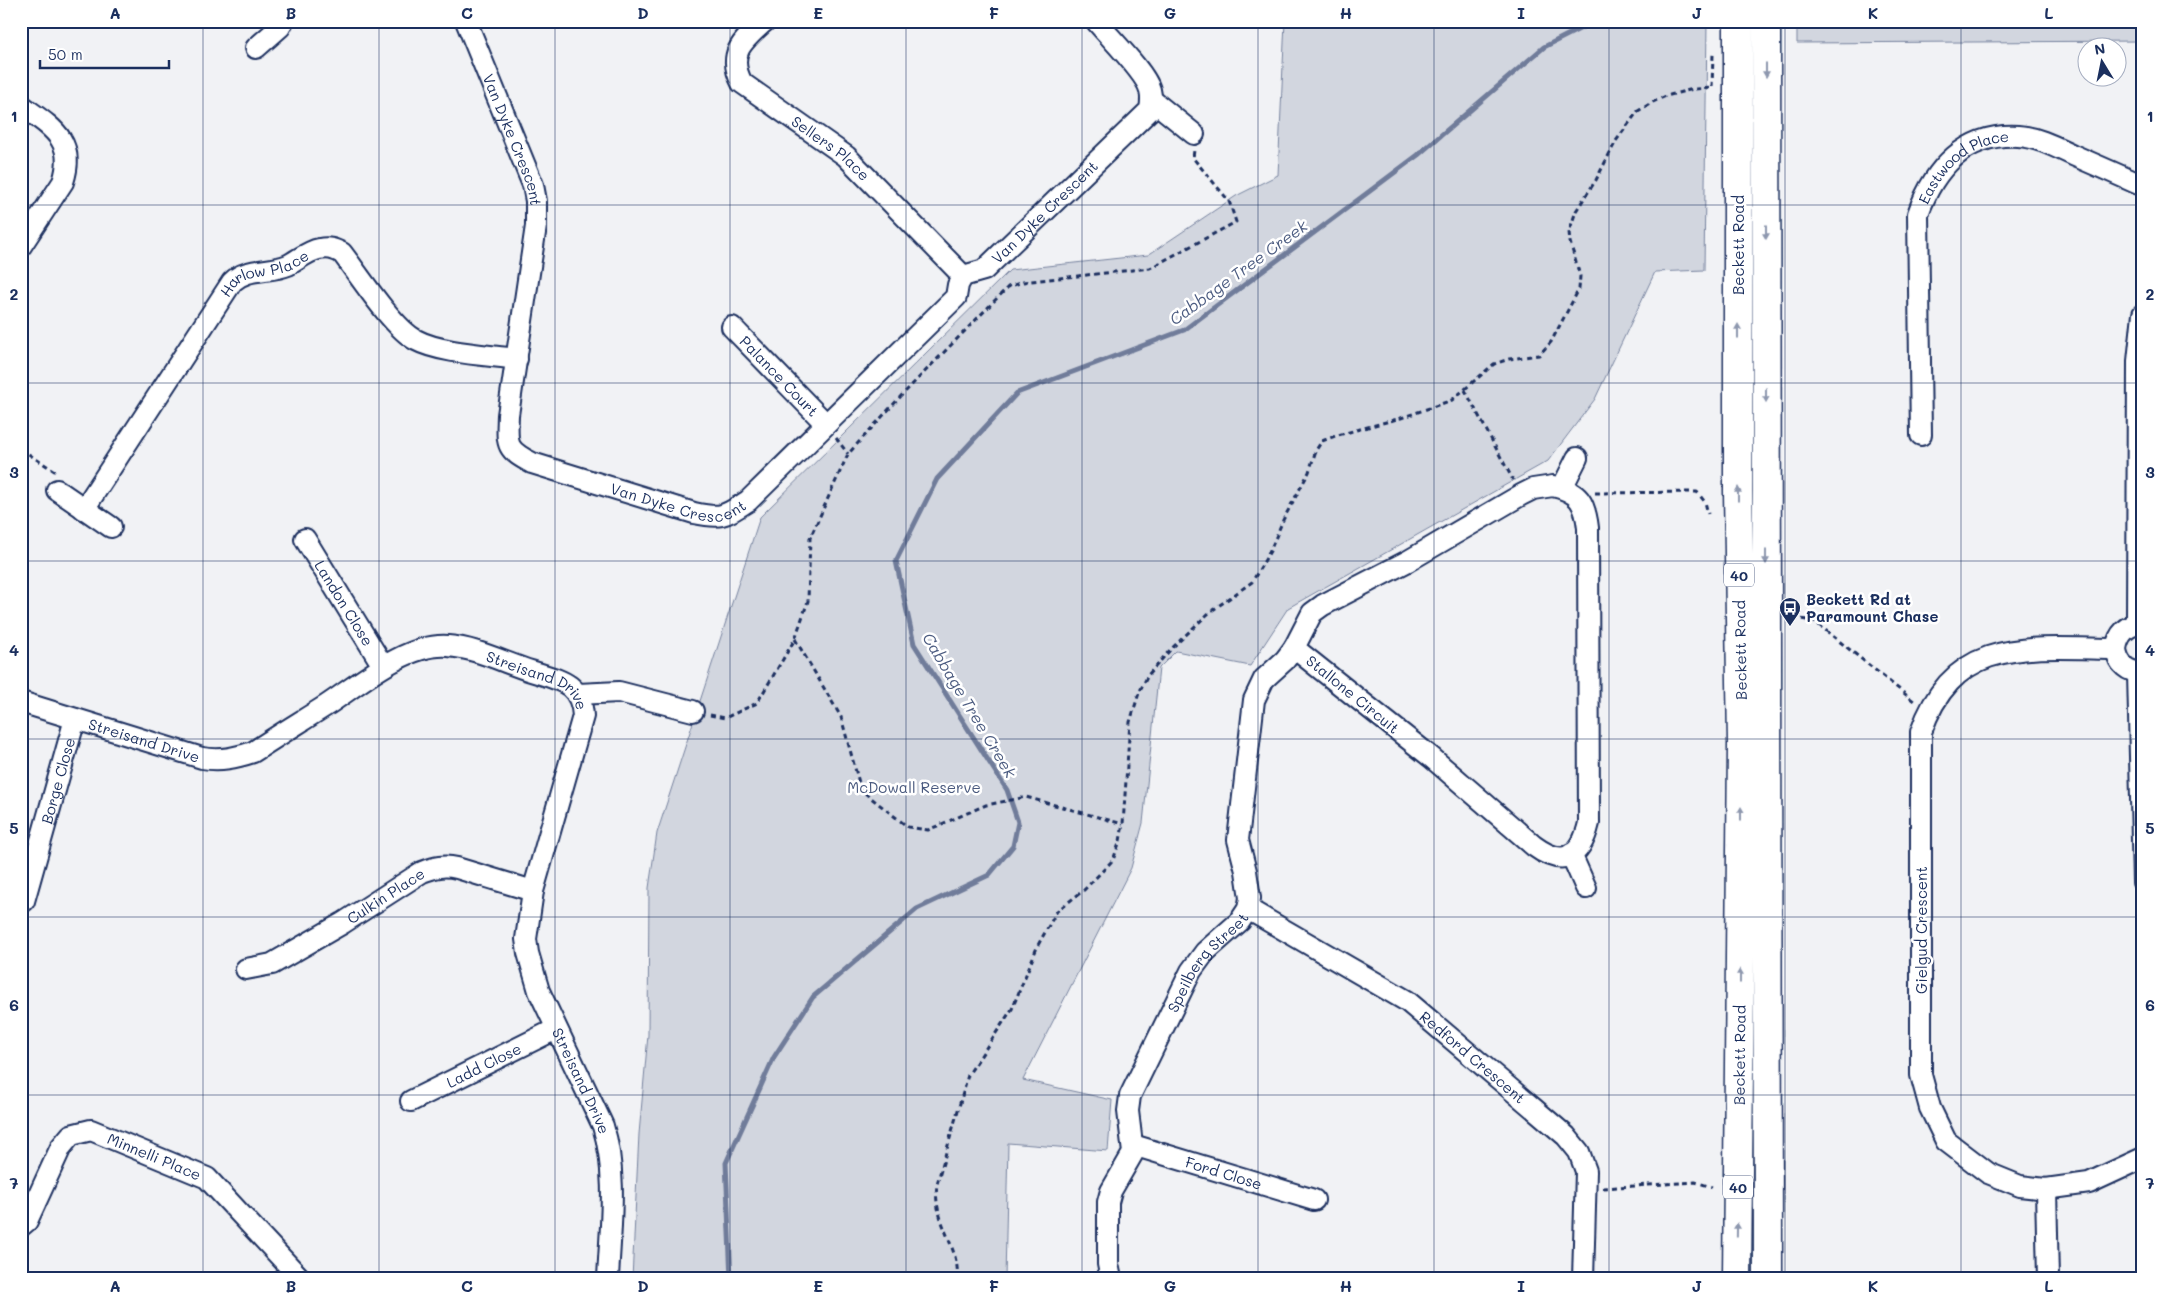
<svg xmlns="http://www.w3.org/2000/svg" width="2164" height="1300" font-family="Mali,sans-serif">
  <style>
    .green { fill: #d2d6df; stroke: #76829e }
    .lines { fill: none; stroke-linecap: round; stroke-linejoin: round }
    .stream { stroke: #707c9a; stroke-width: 5 }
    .street-casing { stroke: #1b2f5e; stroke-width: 24 }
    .primary-casing { stroke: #1b2f5e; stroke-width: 31 }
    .path { stroke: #1b2f5e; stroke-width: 3; stroke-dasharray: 5 4; stroke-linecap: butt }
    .street { stroke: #fff; stroke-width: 20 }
    .primary { stroke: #fff; stroke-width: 28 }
    .oneway { fill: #8d97ae }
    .grid { fill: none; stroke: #1b2f5e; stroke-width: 1; stroke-opacity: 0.55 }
    .labels { text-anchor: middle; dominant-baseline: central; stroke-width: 5; stroke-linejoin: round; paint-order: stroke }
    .shield { fill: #fff; stroke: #5f6d8e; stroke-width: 1 }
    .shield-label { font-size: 14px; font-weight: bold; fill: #1b2f5e }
    .street-label { font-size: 15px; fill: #1b2f5e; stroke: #fff }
    .poi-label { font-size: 15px; font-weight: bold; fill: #1b2f5e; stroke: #fff; text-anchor: start }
    .park-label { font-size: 15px; fill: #49597e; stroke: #fff }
    .water-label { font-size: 16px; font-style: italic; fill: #4c5c81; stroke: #fff }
    .neatline { fill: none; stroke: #1b2f5e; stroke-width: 2 }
    .grid-label { font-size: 16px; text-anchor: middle; font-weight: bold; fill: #1b2f5e }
  </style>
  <rect width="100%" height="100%" fill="#f1f2f5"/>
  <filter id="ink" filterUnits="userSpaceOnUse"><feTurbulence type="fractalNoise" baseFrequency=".02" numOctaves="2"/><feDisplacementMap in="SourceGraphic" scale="10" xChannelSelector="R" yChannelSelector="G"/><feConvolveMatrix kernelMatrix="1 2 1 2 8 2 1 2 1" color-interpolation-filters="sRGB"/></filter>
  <g filter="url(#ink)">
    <path class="green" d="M1285 21H1707L1704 270 1655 272 1595 399 1548 461 1288 608 1250 666 1176 651 1159 668 1143 823 1131 868 1023 1080 1112 1100 1108 1151 1008 1143 1005 1279H632L639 1134 648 1035 649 888 657 833 760 517 1010 270 1148 255 1236 196 1278 175Z
      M1797 21H2143V41L1797 43Z"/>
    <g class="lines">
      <path class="stream" d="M731 1279 726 1163 774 1057 813 997 917 909 989 875 1013 846 1018 822 1007 790 914 644 896 561 937 479 1017 393 1184 330 1418 155 1544 47 1595 21"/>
      <g class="street-casing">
        <g id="street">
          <path id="s1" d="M466 21 533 185 536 201V226L508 415C507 445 505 449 532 463L694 513C723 519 724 516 748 501L956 297 958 285 963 276 984 270 1150 110C1151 103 1152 98 1150 90 1146 73 1109 37 1096 21"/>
          <path id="s2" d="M765 21C744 40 726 53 742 83L846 156 963 276"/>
          <path d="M256 48 280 27 283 21"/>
          <path d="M1152 100 1194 134"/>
          <path d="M21 105C51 127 77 140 63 182L21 246"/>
          <path id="s3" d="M732 327 825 423"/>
          <path id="s4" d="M1921 435 1918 214C1934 168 1966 133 2018 136 2037 137 2056 147 2073 155 2096 165 2119 175 2143 186"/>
          <path d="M1553 486C1579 492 1585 502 1588 528L1589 823C1581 857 1564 868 1534 846L1431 757 1294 648 1312 613 1323 605 1408 561 1521 495 1533 489Z"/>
          <path d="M1562 488 1577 458"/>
          <path d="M57 490 111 527"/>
          <path id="s5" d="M84 509 232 282C247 267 269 273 288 265 298 260 308 251 319 249 329 247 334 249 342 253 359 275 393 328 416 340 440 353 489 355 517 359"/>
          <path id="s6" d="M305 539 383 666"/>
          <path d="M2137 624 2138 361 2143 314"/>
          <path d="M2143 624C2127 624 2118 634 2116 649 2118 664 2128 673 2143 672"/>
          <path d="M2116 649C2031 648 1954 635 1921 732V1075L1930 1108 1946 1141 1988 1173 2020 1186 2046 1189 2089 1183 2143 1158"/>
          <path d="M2138 673 2143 882"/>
          <path d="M578 694 619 692 693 711"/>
          <path id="s7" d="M21 702 202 758C221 761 235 758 253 752 277 736 302 721 327 705 359 684 406 643 448 646 476 648 505 663 531 671 559 680 581 682 583 716L533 891 526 939 528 953 539 991 603 1126C618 1174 610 1229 608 1279"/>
          <path d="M1571 854 1586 888"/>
          <path id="s8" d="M24 901 75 719"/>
          <path id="s9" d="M1248 909 1407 1001 1566 1136 1579 1152 1586 1171 1583 1279"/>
          <path id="s10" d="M246 969 272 964 343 923 422 872C435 867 444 865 457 868L533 891"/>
          <path id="s11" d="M411 1101 556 1029"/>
          <path id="s12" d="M1133 1145 1314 1200"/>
          <path d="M2046 1189 2048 1279"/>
          <path id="s13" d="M21 1226 27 1221 61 1147 71 1135 91 1130 207 1178 301 1279"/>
          <path id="s14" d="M1111 1279 1108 1264V1202L1111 1191 1133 1153 1128 1111 1130 1096 1191 971 1205 952 1240 921 1248 909 1250 898 1246 871 1238 840 1254 700 1264 679 1285 660 1294 648"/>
        </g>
      </g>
      <g class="primary-casing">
        <g id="primary">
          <path d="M1766 21 1768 1279"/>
          <path id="s15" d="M1737 1279 1742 744 1738 491V21"/>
        </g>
      </g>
      <path class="path" d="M1465 390 1513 480
        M836 438 848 454
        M21 449 56 472
        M1595 493 1697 492 1705 502 1708 514
        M1793 618 1814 621 1915 702
        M795 639 841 717 861 790 908 827 928 830 986 805 1026 797 1123 824
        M710 715 725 718 757 703 795 639 808 601 810 538 848 454 902 395 1008 287 1023 282 1150 268 1236 222 1229 201 1193 158 1194 150
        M1603 1188 1695 1182 1712 1187
        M957 1279C961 1248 932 1222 937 1184L968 1075 1012 1009 1038 945 1057 911 1084 890 1113 860 1120 841 1123 824 1130 722 1139 693 1148 675 1171 649 1210 612 1252 582 1270 551 1283 520 1309 472 1316 450 1322 441 1338 435 1401 418 1452 400 1494 364 1509 359 1539 355 1551 342 1579 289 1580 276 1570 242 1569 232 1576 211 1596 180 1616 141 1638 111 1653 102 1666 96 1693 89 1712 88 1713 54H1716"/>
      <use href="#street" class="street"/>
      <use href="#primary" class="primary"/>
    </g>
    <defs><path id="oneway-solid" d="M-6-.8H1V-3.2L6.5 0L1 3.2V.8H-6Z" transform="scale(1.25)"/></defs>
    <g class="oneway">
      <use href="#oneway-solid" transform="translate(1766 70) rotate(90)"/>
      <use href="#oneway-solid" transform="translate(1766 232) rotate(90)"/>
      <use href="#oneway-solid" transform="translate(1738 331) rotate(-90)"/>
      <use href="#oneway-solid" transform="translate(1766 395) rotate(90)"/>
      <use href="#oneway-solid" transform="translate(1738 494) rotate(-90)"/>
      <use href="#oneway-solid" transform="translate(1766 557) rotate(90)"/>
      <use href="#oneway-solid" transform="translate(1741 814) rotate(-90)"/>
      <use href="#oneway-solid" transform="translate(1740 976) rotate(-90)"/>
      <use href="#oneway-solid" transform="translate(1737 1230) rotate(-89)"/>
    </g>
  </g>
  <path class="grid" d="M203 21V1279M379 21V1279M555 21V1279M730 21V1279M906 21V1279M1082 21V1279M1258 21V1279M1434 21V1279M1609 21V1279M1785 21V1279M1961 21V1279M21 205H2143M21 383H2143M21 561H2143M21 739H2143M21 917H2143M21 1095H2143"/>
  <defs>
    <g id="bus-pin" transform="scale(1.125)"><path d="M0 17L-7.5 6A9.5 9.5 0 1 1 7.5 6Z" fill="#1b2f5e" stroke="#fff"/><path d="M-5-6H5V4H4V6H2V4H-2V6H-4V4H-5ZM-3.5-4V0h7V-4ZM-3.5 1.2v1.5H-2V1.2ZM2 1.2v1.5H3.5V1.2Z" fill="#fff"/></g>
  </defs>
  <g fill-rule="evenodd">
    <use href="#bus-pin" x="1790" y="608"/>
  </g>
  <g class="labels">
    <g class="shield">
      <rect x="1724" y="563.5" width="30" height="23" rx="4"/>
      <rect x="1723" y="1175.5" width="30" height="23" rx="4"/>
    </g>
    <g class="shield-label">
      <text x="1739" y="575">40</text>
      <text x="1738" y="1187">40</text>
    </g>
    <g class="street-label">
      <text stroke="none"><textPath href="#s1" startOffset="128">Van Dyke Crescent</textPath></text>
      <text stroke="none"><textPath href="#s2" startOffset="184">Sellers Place</textPath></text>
      <text stroke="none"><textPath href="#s4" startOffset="291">Eastwood Place</textPath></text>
      <text stroke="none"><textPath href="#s1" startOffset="1116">Van Dyke Crescent</textPath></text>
      <text transform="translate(1738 245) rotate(-90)">Beckett Road</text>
      <text stroke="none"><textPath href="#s5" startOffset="304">Harlow Place</textPath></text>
      <text stroke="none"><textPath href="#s3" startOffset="68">Palance Court</textPath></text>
      <text stroke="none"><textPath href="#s1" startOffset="622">Van Dyke Crescent</textPath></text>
      <text stroke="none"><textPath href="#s6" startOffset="75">Landon Close</textPath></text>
      <text transform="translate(1740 650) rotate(-91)">Beckett Road</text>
      <text stroke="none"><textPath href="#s7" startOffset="564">Streisand Drive</textPath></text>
      <text transform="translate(1353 694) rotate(39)">Stallone Circuit</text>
      <text stroke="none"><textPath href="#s7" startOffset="129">Streisand Drive</textPath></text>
      <text stroke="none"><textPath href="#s8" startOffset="125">Borge Close</textPath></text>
      <text stroke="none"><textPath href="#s10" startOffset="159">Culkin Place</textPath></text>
      <text transform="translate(1921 930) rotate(-90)">Gielgud Crescent</text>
      <text stroke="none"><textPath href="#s14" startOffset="346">Speilberg Street</textPath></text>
      <text stroke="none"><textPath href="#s15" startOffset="224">Beckett Road</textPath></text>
      <text stroke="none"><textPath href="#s9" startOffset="270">Redford Crescent</textPath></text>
      <text stroke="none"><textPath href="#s11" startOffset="81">Ladd Close</textPath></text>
      <text stroke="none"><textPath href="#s7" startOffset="1012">Streisand Drive</textPath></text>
      <text stroke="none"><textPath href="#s13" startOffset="194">Minnelli Place</textPath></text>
      <text stroke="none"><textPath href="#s12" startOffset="95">Ford Close</textPath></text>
    </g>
    <g class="poi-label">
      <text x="1806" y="599">Beckett Rd at<tspan x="1806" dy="17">Paramount Chase</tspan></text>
    </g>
    <g class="park-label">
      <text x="914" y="787">McDowall Reserve</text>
    </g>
    <g class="water-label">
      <text transform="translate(1238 272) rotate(-36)">Cabbage Tree Creek</text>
      <text transform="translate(970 705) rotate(59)">Cabbage Tree Creek</text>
    </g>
  </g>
  <rect width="2164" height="1300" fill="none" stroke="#fff" stroke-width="55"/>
  <g transform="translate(2102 62) rotate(350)"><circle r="24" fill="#ffffff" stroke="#a4acbf"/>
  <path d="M0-4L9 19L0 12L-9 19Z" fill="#1b2f5e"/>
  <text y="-8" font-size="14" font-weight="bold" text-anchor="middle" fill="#1b2f5e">N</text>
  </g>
  <path d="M40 60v8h129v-8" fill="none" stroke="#1b2f5e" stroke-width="2.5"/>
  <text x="48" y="60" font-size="15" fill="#1b2f5e" stroke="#ffffff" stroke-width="4" paint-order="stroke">50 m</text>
  <rect x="28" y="28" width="2108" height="1244" class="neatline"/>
  <g class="grid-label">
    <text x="115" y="19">A</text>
    <text x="291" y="19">B</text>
    <text x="467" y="19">C</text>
    <text x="643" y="19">D</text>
    <text x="818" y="19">E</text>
    <text x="994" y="19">F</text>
    <text x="1170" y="19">G</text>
    <text x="1346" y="19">H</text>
    <text x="1521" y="19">I</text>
    <text x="1697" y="19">J</text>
    <text x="1873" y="19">K</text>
    <text x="2049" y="19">L</text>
    <text x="14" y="122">1</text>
    <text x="2150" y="122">1</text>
    <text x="14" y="300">2</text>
    <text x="2150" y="300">2</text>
    <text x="14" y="478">3</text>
    <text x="2150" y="478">3</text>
    <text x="14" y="656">4</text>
    <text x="2150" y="656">4</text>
    <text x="14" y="834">5</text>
    <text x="2150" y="834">5</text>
    <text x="14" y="1011">6</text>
    <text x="2150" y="1011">6</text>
    <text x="14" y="1189">7</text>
    <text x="2150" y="1189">7</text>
    <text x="115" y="1292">A</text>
    <text x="291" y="1292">B</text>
    <text x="467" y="1292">C</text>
    <text x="643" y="1292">D</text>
    <text x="818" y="1292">E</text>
    <text x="994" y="1292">F</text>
    <text x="1170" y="1292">G</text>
    <text x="1346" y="1292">H</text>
    <text x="1521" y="1292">I</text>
    <text x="1697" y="1292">J</text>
    <text x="1873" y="1292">K</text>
    <text x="2049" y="1292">L</text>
  </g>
</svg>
